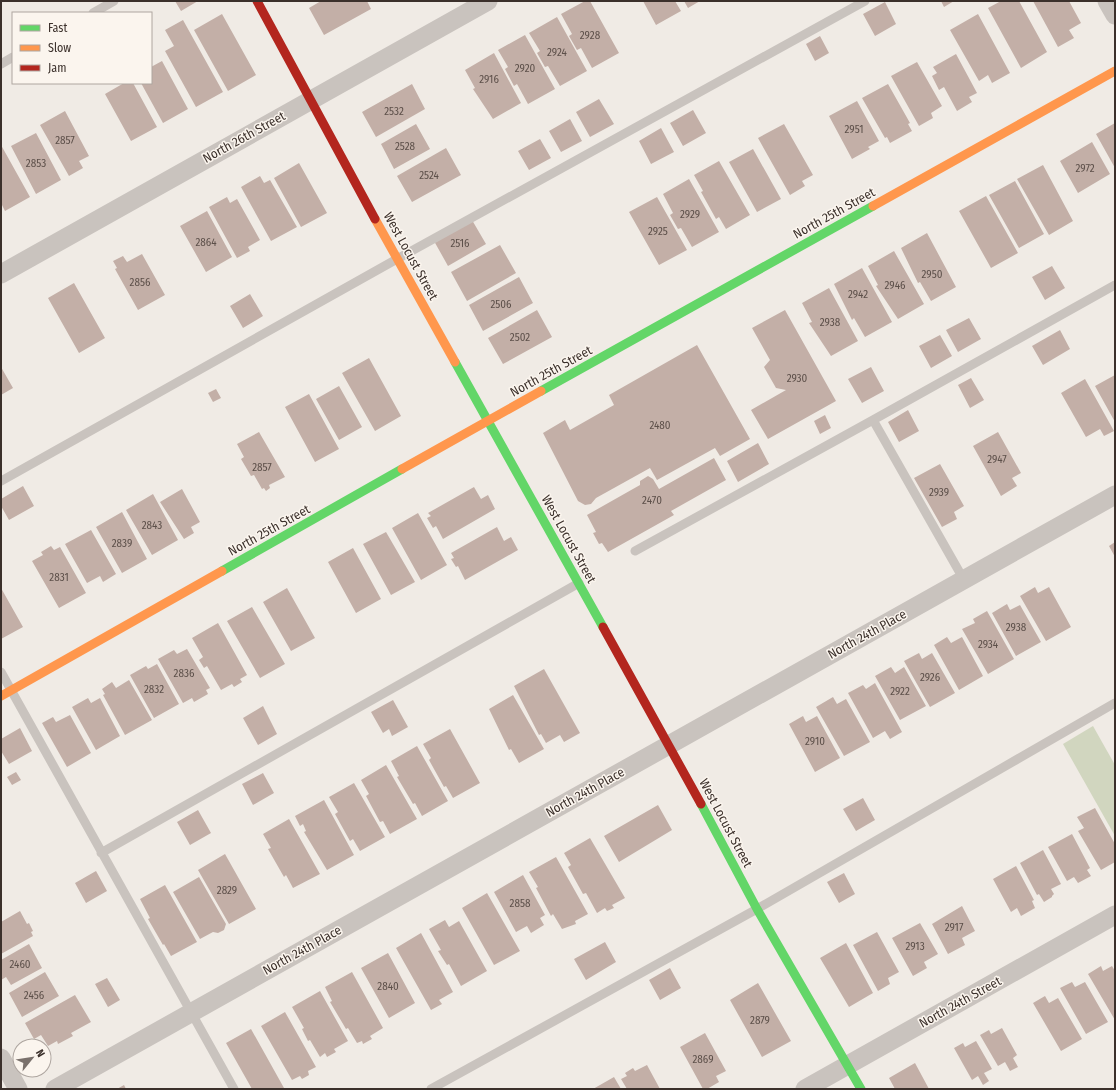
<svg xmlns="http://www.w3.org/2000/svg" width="1116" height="1090" font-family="'Fira Sans Condensed',sans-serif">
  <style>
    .green { fill: #d1d6bf }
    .building { fill: #c3afa7 }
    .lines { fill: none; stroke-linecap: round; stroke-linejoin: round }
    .lane { stroke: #c9c3be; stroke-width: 9 }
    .street { stroke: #c9c3be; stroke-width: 19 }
    .fast { stroke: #63d668; stroke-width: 9 }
    .slow { stroke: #ff974d; stroke-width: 9 }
    .jam { stroke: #b3261e; stroke-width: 9 }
    .labels { text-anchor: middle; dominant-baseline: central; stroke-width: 3; stroke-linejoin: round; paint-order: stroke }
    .number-label { font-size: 11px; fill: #5d504a }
    .street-label { font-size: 13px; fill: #3b302b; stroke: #fbf5ee }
  </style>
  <rect width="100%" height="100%" fill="#f0ebe5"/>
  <path class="green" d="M1093 726 1115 765V836L1063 744Z"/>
  <path class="building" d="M175 1H198L181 11Z
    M321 1H367L371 9 324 35 309 8Z
    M585 1H590L619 53 592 68 581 48 577 50 569 36 572 34 561 14Z
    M643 1H675L681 11 656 25Z
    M684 1H700L688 8Z
    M941 1H954L944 7Z
    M1001 1H1019L1047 52 1021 68 988 8Z
    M1033 1H1069L1081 23 1069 30 1074 38 1058 47Z
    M885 2 896 24 875 36 863 14Z
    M222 14 256 75 228 91 194 30Z
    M978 14 1010 73 992 83 988 75 979 81 950 30Z
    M557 17 587 71 560 86 548 66 545 67 537 53 540 51 529 33Z
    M183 20 223 92 196 107 165 51 174 46 165 30Z
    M525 35 555 89 528 104 517 84 514 86 505 69 508 67 498 50Z
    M820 36 829 53 815 61 806 44Z
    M494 53 521 103 493 119 473 89 475 88 465 70Z
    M956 54 977 93 969 97 972 102 957 111 944 87 939 90 932 76 937 73 933 67Z
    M162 61 188 109 163 123 141 83H151V67Z
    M917 62 942 106 931 113 933 118 919 126 891 76Z
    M124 83H133L157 127 131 141 105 94Z
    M412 84 425 109 376 137 362 112Z
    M888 84 910 123 908 124 912 131 890 143 887 137 885 138 862 98Z
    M599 99 614 124 590 137 576 112Z
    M857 101 879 141 868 147 870 149 852 159 829 116Z
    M693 110 706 133 683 146 670 123Z
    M65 111 89 156 79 161 83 168 69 176 40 125Z
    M570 119 582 141 561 152 549 131Z
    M1115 123V168L1096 134Z
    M416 124 430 149 394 169 381 144Z
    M784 124 813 175 802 181 805 186 790 195 758 138Z
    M661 128 674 152 651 164 639 141Z
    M36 133 61 180 36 194 11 146Z
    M540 139 551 158 529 170 518 151Z
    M1092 142 1110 174 1078 193 1060 161Z
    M1 145 30 197 5 211 1 203Z
    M446 148 461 175 412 202 397 176Z
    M753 149 781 199 757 212 729 162Z
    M719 161 750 215 726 229 719 217 716 219 701 192 703 191 694 175Z
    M299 163 327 213 301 227 274 178Z
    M1043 165 1073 221 1049 235 1017 179Z
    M260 176 264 183 270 180 297 227 271 241 241 187Z
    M689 179 719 232 692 247 681 228 678 229 670 215 673 213 663 194Z
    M1015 181 1044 234 1019 248 989 195Z
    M986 196 1018 253 991 268 959 211Z
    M227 197 230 203 237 199 260 240 248 247 250 251 237 258 209 207Z
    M657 197 687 250 659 265 629 212Z
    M207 211 232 257 206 272 180 226Z
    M472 220 486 244 448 266 434 241Z
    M927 233 956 287 931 301 920 282 918 283 901 248Z
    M500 245 516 273 467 301 451 272Z
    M894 251 924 304 898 319 876 286 878 285 868 266Z
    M142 254 165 295 138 310 115 269 117 268 113 261 123 256 127 262Z
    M1052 266 1065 288 1045 300 1032 277Z
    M862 268 892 322 865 337 854 318 852 320 834 284Z
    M519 277 533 303 483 331 469 305Z
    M74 283 105 338 79 353 48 298Z
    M829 288 858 341 831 356 809 323 812 322 802 303Z
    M250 294 263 316 243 328 230 306Z
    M537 310 552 337 503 364 488 338Z
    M785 310 836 401 768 439 751 410 786 390 776 388 764 367 770 360 752 328Z
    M969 318 981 339 958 352 946 330Z
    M1060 330 1070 349 1043 365 1032 346Z
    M940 335 952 356 931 368 919 346Z
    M697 345 750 439 720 456 715 448 657 480 650 468 596 498 591 504 585 505 578 501 543 433 565 420 570 430 614 405 609 395Z
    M369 358 401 416 375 431 342 373Z
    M1 367 13 388 1 395Z
    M871 367 884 391 862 403 848 379Z
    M1115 375V422L1095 386Z
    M971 378 984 400 970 408 958 385Z
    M1085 379 1114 431 1104 436 1100 429 1086 437 1061 393Z
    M339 386 362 427 339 440 316 399Z
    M216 389 221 398 213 402 208 393Z
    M309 394 339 449 315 462 285 407Z
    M908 410 919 431 899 442 888 422Z
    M825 415 831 428 820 434 814 421Z
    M259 432 285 477 269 485 270 488 266 491 264 488 262 489 254 475 251 476 241 459 244 457 237 444Z
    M998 432 1021 473 1012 478 1017 486 1001 496 973 446Z
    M758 443 769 464 738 482 727 461Z
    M714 458 726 480 671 511 674 515 608 552 602 543 599 544 593 533 596 532 587 515 640 485V481L648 476 653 479 659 489Z
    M940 464 964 506 954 512 957 519 942 527 914 478Z
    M23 486 34 506 9 520 1 506V499Z
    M474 487 481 499 488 495 495 509 443 539 436 526 433 528 427 518 431 516 428 513Z
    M182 489 200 522 191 527 194 533 184 539 160 502Z
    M153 494 178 540 152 555 126 510Z
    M122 512 147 559 122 573 96 527Z
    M418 513 447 565 421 580 392 528Z
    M497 527 504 541 511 537 518 550 465 580 458 566 456 567 451 559 454 558 451 553Z
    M91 530 116 574 103 582 100 576 87 583 65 544Z
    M386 532 415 582 391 595 363 544Z
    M1115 542V557L1109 546Z
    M51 546 54 550 60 547 86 593 59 608 32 561 43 555 41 552Z
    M353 548 381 599 356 613 328 562Z
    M1035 587 1038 593 1049 587 1071 627 1046 641 1020 596Z
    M1 588 23 627 1 639Z
    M287 588 315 638 291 651 263 602Z
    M1007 604 1010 610 1020 605 1041 642 1016 656 992 613Z
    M252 607 285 664 260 678 227 621Z
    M987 611 1014 659 988 674 962 629 975 623 973 619Z
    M218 623 247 675 240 679 242 682 234 687 232 684 221 690 207 666 204 668 199 660 203 657 192 638Z
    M947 637 951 643 962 637 983 676 959 690 934 645Z
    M187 649 210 688 206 690 208 694 194 702 192 698 183 703 158 659 174 650 177 654Z
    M919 653 922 659 932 653 955 693 930 707 904 661Z
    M157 664 179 704 154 718 130 675 146 666 148 669Z
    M891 667 895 673 904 667 926 706 900 720 875 676Z
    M544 669 580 733 564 742 560 735 546 743 541 734 539 735 514 686Z
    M129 680 152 720 125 735 103 695 105 694 102 689 112 682 116 688Z
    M875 683 902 732 890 739 885 731 873 738 848 693 863 685 866 689Z
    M513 695 544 749 519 763 511 749 509 750 489 709Z
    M833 697 837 704 846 699 870 742 844 756 816 707Z
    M88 698 91 703 100 698 120 736 96 750 72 707Z
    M393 700 408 727 392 736 389 729 383 733 371 712Z
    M263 706 277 734 258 745 243 718Z
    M70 715 91 753 67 767 42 723 53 717 56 722Z
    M803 716 806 722 817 716 840 758 815 772 789 724Z
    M20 728 32 751 9 764 1 751V739Z
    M450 729 480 783 453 798 446 786 444 787 429 760 431 758 423 744Z
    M417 746 448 801 422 816 415 803 413 804 397 777 399 776 391 761Z
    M386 765 417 819 390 834 383 821 380 822 366 796 369 794 361 780Z
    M16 772 21 780 12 785 7 777Z
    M263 773 274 793 253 805 242 784Z
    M354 783 385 837 360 851 353 839 350 841 335 814 338 812 329 797Z
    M863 798 875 820 856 831 843 809Z
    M324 800 354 855 327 870 304 832 306 831 303 824 300 826 295 816Z
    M658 805 672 830 619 862 604 836Z
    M1095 808 1115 844V862L1101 870 1078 831 1084 828 1077 817Z
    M198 810 211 833 190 845 177 822Z
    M289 819 320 874 293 888 286 875 284 877 268 849 271 848 263 834Z
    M1072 834 1090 868 1087 870 1091 876 1078 883 1074 877 1067 881 1048 847Z
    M590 838 625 898 612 905 614 908 607 911 605 908 597 913 586 893 583 894 568 867 571 865 564 853Z
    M1043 850 1061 884 1051 889 1054 894 1052 896V897L1044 902 1039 894 1037 895 1020 863Z
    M225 854 256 909 229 924 198 870Z
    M556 857 588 914 575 921 576 924 562 929 553 914 551 916 536 888 538 887 529 872Z
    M1016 866 1034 900 1032 901 1035 908 1021 916 1017 908 1011 912 993 879Z
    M96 871 107 891 86 903 75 883Z
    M844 873 855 894 839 903 827 882Z
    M523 875 545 915 540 918 544 925 531 933 527 926 516 932 494 892Z
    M199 877 226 924 224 930 218 933 213 932 200 939 173 892Z
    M165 885 197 942 171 956 164 944 163 945 148 919 150 918 140 899Z
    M487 893 520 951 494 965 462 908Z
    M962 906 975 931 962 938 965 945 948 954 932 924Z
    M20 911 27 924 29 923 33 931 31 932 33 936 1 954V922Z
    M445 920 449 927 459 921 487 971 461 986 449 964 447 965 438 951 441 950 429 929Z
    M920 923 938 954 924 962 927 968 913 976 892 938Z
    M877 932 899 972 888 978 890 984 878 991 853 945Z
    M421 933 453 992 439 1000 442 1004 431 1010 396 948Z
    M605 942 616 962 586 980 574 959Z
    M846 943 873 993 849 1007 820 958Z
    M29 944 42 968 11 985 6 977 1 980V960Z
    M388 953 415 1003 389 1018 361 968Z
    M1101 966 1103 971 1112 966 1115 971V1020L1088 974Z
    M670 968 681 988 660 1000 649 980Z
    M45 972 59 996 22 1017 9 993Z
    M352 972 383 1028 370 1036 372 1039 363 1044 362 1041 357 1043 348 1028 346 1029 330 1002 332 1001 325 987Z
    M107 978 120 1000 108 1007 95 984Z
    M1072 982 1075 987 1085 982 1108 1022 1086 1034 1060 988Z
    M758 983 791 1041 762 1057 730 1000Z
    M320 991 348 1041 334 1049 336 1052 327 1057 325 1053 320 1057 310 1040 308 1041 302 1029 304 1028 292 1007Z
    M75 995 91 1022 71 1033 73 1036 58 1044 57 1041 48 1046 41 1035 34 1039 25 1023Z
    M1045 996 1049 1003 1058 998 1082 1039 1061 1051 1033 1003Z
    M285 1012 316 1067 308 1071 309 1075 302 1079 300 1076 292 1080 261 1026Z
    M1002 1028 1017 1055 1013 1058 1018 1067 1010 1071 1005 1062 998 1066 980 1035 989 1030 991 1034Z
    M251 1029 284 1088 282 1089H252L226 1043Z
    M705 1033 726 1071 716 1076 719 1082 707 1089H703L680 1047Z
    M976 1041 992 1069 984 1073 989 1081 983 1085 978 1076 972 1080 954 1048 963 1043 965 1047Z
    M915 1063 929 1089H895L889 1078Z
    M647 1065 660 1089H627L621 1079 627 1076 625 1073 633 1068 635 1071Z
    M614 1077 621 1089H593Z
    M124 1085 126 1089H117Z"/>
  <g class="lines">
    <path class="lane" d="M93 13 114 1
      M1 64 13 57
      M1 481 397 259 865 1
      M635 551 873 420
      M964 580 873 420 1115 285
      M1 672 234 1089
      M101 853 579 583
      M431 1089 757 909 1115 703"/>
    <path class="street" d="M1107 1 1115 15
      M1 274 488 1
      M1 1058 18 1089
      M55 1089 1115 495
      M805 1089 1115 915"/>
    <path class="fast" d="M455 362 603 627
      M541 391 873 206
      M222 571 402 469
      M701 804 757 909 861 1089"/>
    <path class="slow" d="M873 206 1115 71
      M375 219 455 362
      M402 469 541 391
      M1 696 222 571"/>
    <path class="jam" d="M257 1 375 219
      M603 627 701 804"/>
  </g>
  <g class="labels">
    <g class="number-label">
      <text x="590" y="35">2928</text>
      <text x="557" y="52">2924</text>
      <text x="525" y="68">2920</text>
      <text x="489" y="79">2916</text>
      <text x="394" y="111">2532</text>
      <text x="854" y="129">2951</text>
      <text x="65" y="140">2857</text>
      <text x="405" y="146">2528</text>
      <text x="36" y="163">2853</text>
      <text x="1085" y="168">2972</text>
      <text x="429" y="175">2524</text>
      <text x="690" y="214">2929</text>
      <text x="658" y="231">2925</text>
      <text x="206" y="242">2864</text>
      <text x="460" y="243">2516</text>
      <text x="932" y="274">2950</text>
      <text x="140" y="282">2856</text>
      <text x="895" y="285">2946</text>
      <text x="858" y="294">2942</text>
      <text x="501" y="304">2506</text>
      <text x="830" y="322">2938</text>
      <text x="520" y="337">2502</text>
      <text x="797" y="378">2930</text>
      <text x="660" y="425">2480</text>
      <text x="997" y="459">2947</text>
      <text x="262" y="467">2857</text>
      <text x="939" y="492">2939</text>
      <text x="652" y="500">2470</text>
      <text x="152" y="525">2843</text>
      <text x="122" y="543">2839</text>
      <text x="59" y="577">2831</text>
      <text x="1016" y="627">2938</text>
      <text x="988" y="644">2934</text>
      <text x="184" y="673">2836</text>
      <text x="930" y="677">2926</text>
      <text x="154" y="689">2832</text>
      <text x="900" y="691">2922</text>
      <text x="815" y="741">2910</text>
      <text x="227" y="890">2829</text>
      <text x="520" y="903">2858</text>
      <text x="954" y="927">2917</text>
      <text x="915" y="946">2913</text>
      <text x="20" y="964">2460</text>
      <text x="388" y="986">2840</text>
      <text x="34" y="995">2456</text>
      <text x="760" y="1020">2879</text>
      <text x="703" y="1059">2869</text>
    </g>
    <g class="street-label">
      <text transform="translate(244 137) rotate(-29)">North 26th Street</text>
      <text transform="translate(834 213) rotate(-29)">North 25th Street</text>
      <text transform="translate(411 256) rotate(61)">West Locust Street</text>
      <text transform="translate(551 371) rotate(-29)">North 25th Street</text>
      <text transform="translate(269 530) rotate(-29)">North 25th Street</text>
      <text transform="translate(569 539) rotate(61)">West Locust Street</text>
      <text transform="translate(867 634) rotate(-29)">North 24th Place</text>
      <text transform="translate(585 792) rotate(-29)">North 24th Place</text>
      <text transform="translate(726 823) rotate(62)">West Locust Street</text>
      <text transform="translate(302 950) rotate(-29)">North 24th Place</text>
      <text transform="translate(960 1002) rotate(-29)">North 24th Street</text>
    </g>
  </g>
  <rect width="1116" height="1090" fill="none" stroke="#3b302b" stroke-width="4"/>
  <rect x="12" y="12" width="140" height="72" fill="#fbf5ee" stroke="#aea6a0"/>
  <rect x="20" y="25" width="20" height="6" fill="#63d668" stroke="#aea6a0"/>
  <text x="48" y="32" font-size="12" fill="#3b302b">Fast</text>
  <rect x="20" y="45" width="20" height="6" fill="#ff974d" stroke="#aea6a0"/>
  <text x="48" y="52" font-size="12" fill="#3b302b">Slow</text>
  <rect x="20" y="65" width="20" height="6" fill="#b3261e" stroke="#aea6a0"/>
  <text x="48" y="72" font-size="12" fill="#3b302b">Jam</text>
  <g transform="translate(32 1058) rotate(60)"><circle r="19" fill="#fbf5ee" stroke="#aea6a0"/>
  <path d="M0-3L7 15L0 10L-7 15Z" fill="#7a716c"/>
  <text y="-6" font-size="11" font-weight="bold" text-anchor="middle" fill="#3b302b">N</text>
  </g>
</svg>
